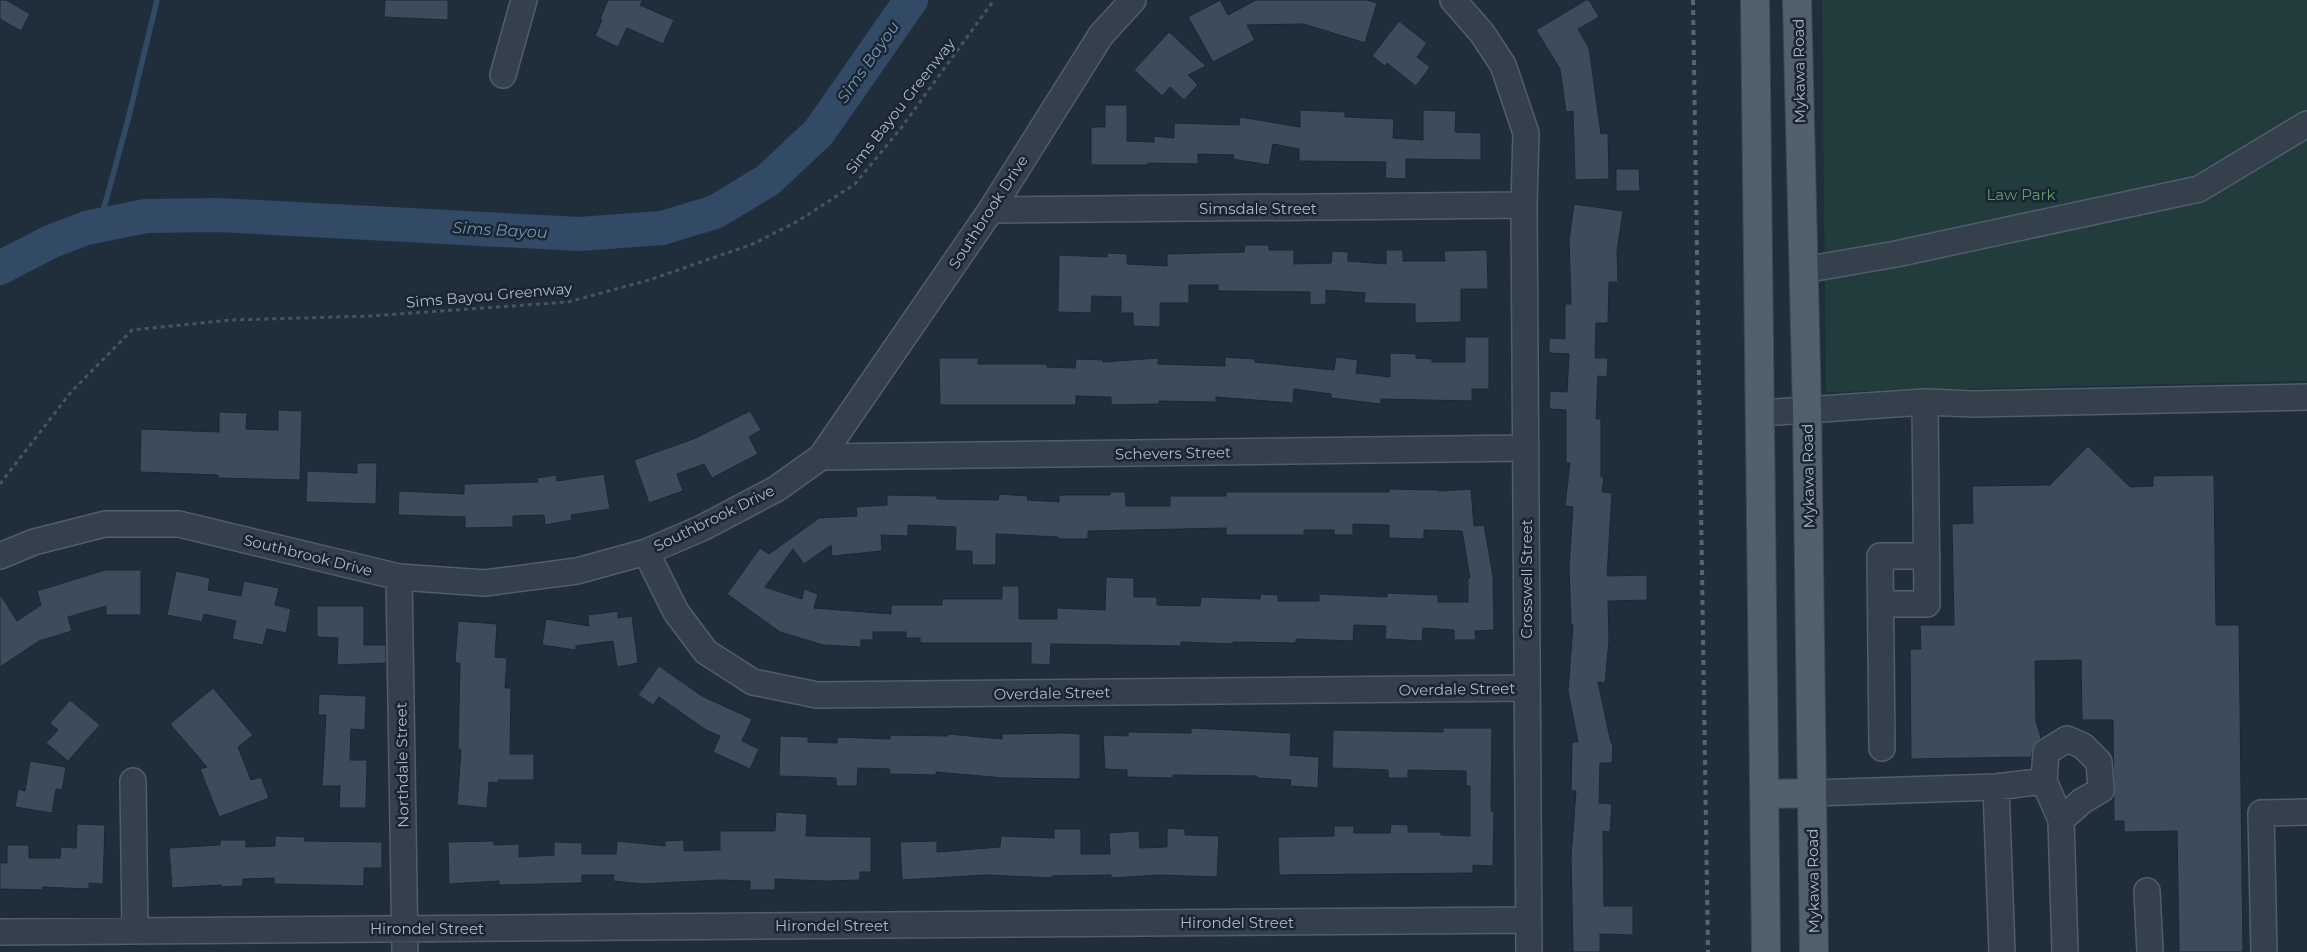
<svg xmlns="http://www.w3.org/2000/svg" width="2307" height="952" font-family="Montserrat,sans-serif">
  <style>
    .green { fill: #223c3d }
    .lines { fill: none; stroke-linecap: round; stroke-linejoin: round }
    .stream { stroke: #324a65; stroke-width: 5.5 }
    .river { stroke: #324a65; stroke-width: 34 }
    .building { fill: #3c4c5c; stroke: #1b2733; fill-rule: evenodd }
    .minor-casing { stroke: #525d6a; stroke-width: 28 }
    .major-casing { stroke: #3d4955; stroke-width: 30 }
    .path { stroke: #40595a; stroke-width: 3; stroke-dasharray: 4 4; stroke-linecap: butt }
    .minor { stroke: #34404c; stroke-width: 25 }
    .major { stroke: #525f6d; stroke-width: 28 }
    .rail { stroke: #566474; stroke-width: 4; stroke-dasharray: 5 5; stroke-linecap: butt }
    .labels { text-anchor: middle; dominant-baseline: central; stroke-width: 5; stroke-linejoin: round; paint-order: stroke }
    .street-label { font-size: 15px; fill: #afbac8; stroke: #192531 }
    .park-label { font-size: 15px; fill: #649b6d; stroke: #192531 }
    .water-label { font-size: 16px; font-style: italic; fill: #7493b2; stroke: #192531 }
  </style>
  <rect width="100%" height="100%" fill="#202e3c"/>
  <path class="green" d="M1822 0H2307V381L1826 392Z"/>
  <g class="lines">
    <path class="stream" d="M99 226 128 120 157 0"/>
    <path class="river" d="M0 268 50 242 86 228 146 216 218 215 579 234 662 228 715 212 768 180 819 132 911 0"/>
  </g>
  <path class="building" d="M0 0H6L30 14 21 31 0 19Z
    M385 0H448V20L384 17Z
    M608 0H643L640 5 674 20 663 44 627 28 618 47 595 36 602 20 600 19Z
    M1220 0 1228 15 1256 0H1367L1377 3 1365 43 1304 24 1247 25 1255 40 1213 62 1188 17Z
    M1586 0H1589L1599 17 1578 29 1589 48 1601 134 1608 133 1609 179 1575 180 1573 111 1566 112 1560 69 1536 30Z
    M1399 21 1427 43 1417 57 1430 67 1416 86 1387 63 1385 66 1372 56Z
    M1169 32 1206 66 1188 75 1198 85 1184 100 1170 87 1162 96 1134 70Z
    M1105 105H1127V141L1154 142V136L1174 138V123L1239 125 1240 117 1300 127V110L1345 112V117L1394 119 1393 138 1423 140V110L1456 111 1455 132 1481 133V160L1406 159V179L1385 178 1386 162 1299 161V149L1273 144 1269 165 1233 159 1234 155 1198 154V164L1148 163V165H1091V127H1105Z
    M1616 169H1639L1640 191H1616Z
    M1574 204 1623 211 1617 252 1618 282H1609L1608 323H1596L1595 358H1608L1607 377 1598 376 1596 419H1601V477H1604L1602 492 1612 493 1607 576 1647 575V600L1608 601 1609 641 1605 683 1598 682 1611 743H1613L1612 763H1600L1599 803 1612 804 1610 832 1603 831 1604 906H1633V935L1600 934V952H1573L1571 857 1576 791H1571L1572 742H1578L1568 691 1573 625H1571L1569 567 1573 507 1565 506 1570 463H1566V410L1549 409 1550 391 1567 392 1569 354 1549 353V338L1565 339V304H1571L1569 240Z
    M1245 245H1269V250H1294V264L1331 263 1332 251 1348 252V261L1386 264V250H1403V261H1445L1444 251 1487 250 1488 289H1461V322L1415 323V304L1364 303 1365 293 1326 290V304L1310 305V292L1218 291V285H1189V303H1160V327L1133 326V313H1121V297L1092 296 1091 313 1058 312 1059 255 1107 257V253L1127 254V264L1167 266V254L1244 252Z
    M1465 337H1489V389H1472V401L1381 399V404L1331 398V394L1294 389 1293 403 1216 397V402L1159 401V404L1111 405V397L1076 396V405H940L939 358H978V364H1047V367L1075 368 1076 359 1103 360V362L1158 358V364L1225 366V357L1255 359V362L1334 370 1336 357 1358 360 1356 373 1390 377V353L1416 354V358L1432 359V362H1465Z
    M278 410 302 411 300 480 218 478V475L140 472 141 429 219 432V412L247 413 246 429 278 430Z
    M750 411 761 430 749 437 758 454 712 478 704 464 677 474 683 491 649 503 634 460 696 438Z
    M2088 446 2130 487 2153 486V476L2214 475 2216 625H2239L2243 952H2179L2177 831 2124 832V821H2114L2113 720H2082L2081 660 2035 661 2036 721 2041 738 2034 745 2031 757 1911 759 1910 649H1921L1920 625H1954L1952 524 1973 523 1972 486 2050 485Z
    M357 463H377L376 504 306 502 307 471 357 473Z
    M604 474 610 509 571 515 572 520 545 525 544 515 513 516V527L465 528V517L398 515 399 491 464 494V484L538 482 537 478 556 475 557 481Z
    M1389 489 1439 490V491L1471 489 1474 526 1484 525 1493 576 1494 630 1475 631 1476 640H1454V630L1423 628 1422 641 1385 639 1386 626 1354 625 1353 641 1296 639V643L1233 642V644L1181 642V646L1051 644 1050 665 1031 664V643H920V638H906V632H873V640H861V647L823 645 780 632 727 594 760 548 769 554 819 518 857 516 856 507 887 505V495L937 496V499L998 500 999 494 1028 496 1027 500 1059 502V495H1110V492H1125L1126 506H1170V496H1226V492H1389ZM1353 524 1389 525V538L1424 539V530L1462 531 1470 578H1468V602H1438V595L1387 593V597L1319 594V601H1278V595L1260 594V599L1201 597 1200 606 1157 605V597H1134V578L1106 577 1105 610 1057 608V619H1019V586H1002V599H942V605H891V614L814 608 818 594 804 589 802 599 765 587 793 549 804 564 831 545 832 556 882 551 881 535 908 536V525L956 527 955 551H972V565H996V534L1058 537V539H1088V531L1226 528V535H1304V530H1334V535H1353Z
    M105 570H141V615H106V606L68 617 72 631 39 641 0 667V594L17 621 41 605 37 591Z
    M176 571 210 578 208 590 241 596 244 581 279 588 275 605 291 609 286 633 267 629 263 645 232 639 236 621 204 614 202 622 167 615Z
    M317 606H364V645H386V663L337 665 338 638 317 637Z
    M618 611V618L632 616 638 663 617 667 613 641 576 646V650L542 645 546 619 589 626 588 615Z
    M458 621 497 624 495 657 507 658 505 688H511L510 754H534V780H498V783L489 782 487 808 457 805 461 750H458L460 663H455Z
    M659 666 702 696 752 719 742 741 759 749 750 769 713 752 720 736 706 730 659 697 653 705 638 695Z
    M213 688 253 735 238 747 251 780 261 777 269 798 219 817 200 769 207 767 170 724Z
    M319 694 366 696 365 730 351 729 350 760H367L366 808H339L340 786H322L326 715H318Z
    M70 700 100 725 68 761 46 743 58 730 50 723Z
    M1191 728 1291 733 1290 755 1319 757 1318 788 1290 786 1291 780 1257 778V776L1173 775V778L1127 777V770L1105 769 1103 735 1128 736V732L1191 733Z
    M1443 728H1492L1491 811H1494L1493 866 1473 865V873L1279 875 1278 837 1334 836V826H1354V833H1390L1391 824 1408 825V832H1441V835L1470 836V786H1466V771L1408 770V778H1388V770L1332 768 1333 730 1443 732Z
    M1066 733 1080 734V779L1004 778 936 772V775L889 774 890 769 858 768 857 786H836V778L779 776 780 736 808 737V742L837 743V737L890 739V735L948 736V734L1002 739V734Z
    M30 761 66 767 62 790 56 789 52 813 15 807 18 789 25 791Z
    M776 812 807 814 806 836 871 837V872H860V880L825 881 775 879V890H750V881L720 880 643 884 613 881 614 875H582V883L499 885V881L449 884 448 842 494 841V845L519 844V857L554 855V842L582 843V854H616L617 841 665 846V841L684 840V851L720 850V831H775Z
    M77 824 105 825 103 884 89 883V889L43 887V890L0 889V863H7V845H29V858H60L61 847 76 848Z
    M1167 828 1185 829V835L1219 836 1217 877 1159 875 1111 878V875L1052 876V878L986 875 902 880 900 842 937 841V852L1000 847 1001 836 1054 838V829H1081V854H1110L1109 833 1139 831 1140 848 1167 847Z
    M275 836 305 837 304 841 382 842V868H364V886L274 884V878L243 879V886L221 887V885L172 888 169 848 220 845V840H246V847L275 846Z"/>
  <g class="lines">
    <g class="minor-casing">
      <path id="minor" d="M1453 0 1482 33 1503 65 1526 133 1524 205 1529 952
        M503 75 524 0
        M991 210 1524 205
        M1804 270 1896 254 2199 189 2307 124
        M1761 413 1925 402 1973 404 2307 397
        M821 457 1526 448
        M646 552 676 612 706 652 753 682 817 695 1526 688
        M0 556 34 542 105 524H179L399 577 485 583 577 571 646 552 702 528 776 489 821 457 991 210 1101 35 1133 0
        M399 577 405 952
        M1881 604H1927L1925 402
        M1882 748 1880 556H1927
        M133 781 135 931
        M2044 781 2046 752 2067 739 2083 746 2099 762 2101 790 2082 801 2061 820
        M1996 787 2002 952
        M1812 793 1996 787 2044 781 2061 820 2065 952
        M2147 891 2150 952
        M0 932 1528 920
        M2264 952 2261 813 2307 812"/>
    </g>
    <g class="major-casing">
      <path id="major" d="M1755 0 1766 952
        M1797 0 1807 410 1814 952
        M1764 794 1812 793"/>
    </g>
    <path class="path" d="M0 484 71 392 132 330 231 320 370 316 568 302 649 280 753 244 798 221 855 184 901 128 994 0"/>
    <use href="#minor" class="minor"/>
    <use href="#major" class="major"/>
    <path class="rail" d="M1693 0 1708 952"/>
  </g>
  <g class="labels">
    <g class="street-label">
      <text transform="translate(1799 71) rotate(-91)">Mykawa Road</text>
      <text transform="translate(900 106) rotate(-52)">Sims Bayou Greenway</text>
      <text x="1258" y="208">Simsdale Street</text>
      <text transform="translate(988 212) rotate(-57)">Southbrook Drive</text>
      <text transform="translate(489 295) rotate(-5)">Sims Bayou Greenway</text>
      <text transform="translate(1173 453) rotate(-1)">Schevers Street</text>
      <text transform="translate(1808 476) rotate(-91)">Mykawa Road</text>
      <text transform="translate(714 518) rotate(-26)">Southbrook Drive</text>
      <text transform="translate(308 555) rotate(14)">Southbrook Drive</text>
      <text transform="translate(1526 579) rotate(-90)">Crosswell Street</text>
      <text transform="translate(1457 689) rotate(-1)">Overdale Street</text>
      <text transform="translate(1052 693) rotate(-1)">Overdale Street</text>
      <text transform="translate(402 765) rotate(-91)">Northdale Street</text>
      <text transform="translate(1813 881) rotate(-91)">Mykawa Road</text>
      <text x="1237" y="922">Hirondel Street</text>
      <text x="832" y="925">Hirondel Street</text>
      <text x="427" y="928">Hirondel Street</text>
    </g>
    <g class="park-label">
      <text x="2021" y="194">Law Park</text>
    </g>
    <g class="water-label">
      <text transform="translate(868 62) rotate(-55)">Sims Bayou</text>
      <text transform="translate(500 230) rotate(3)">Sims Bayou</text>
    </g>
  </g>
</svg>
